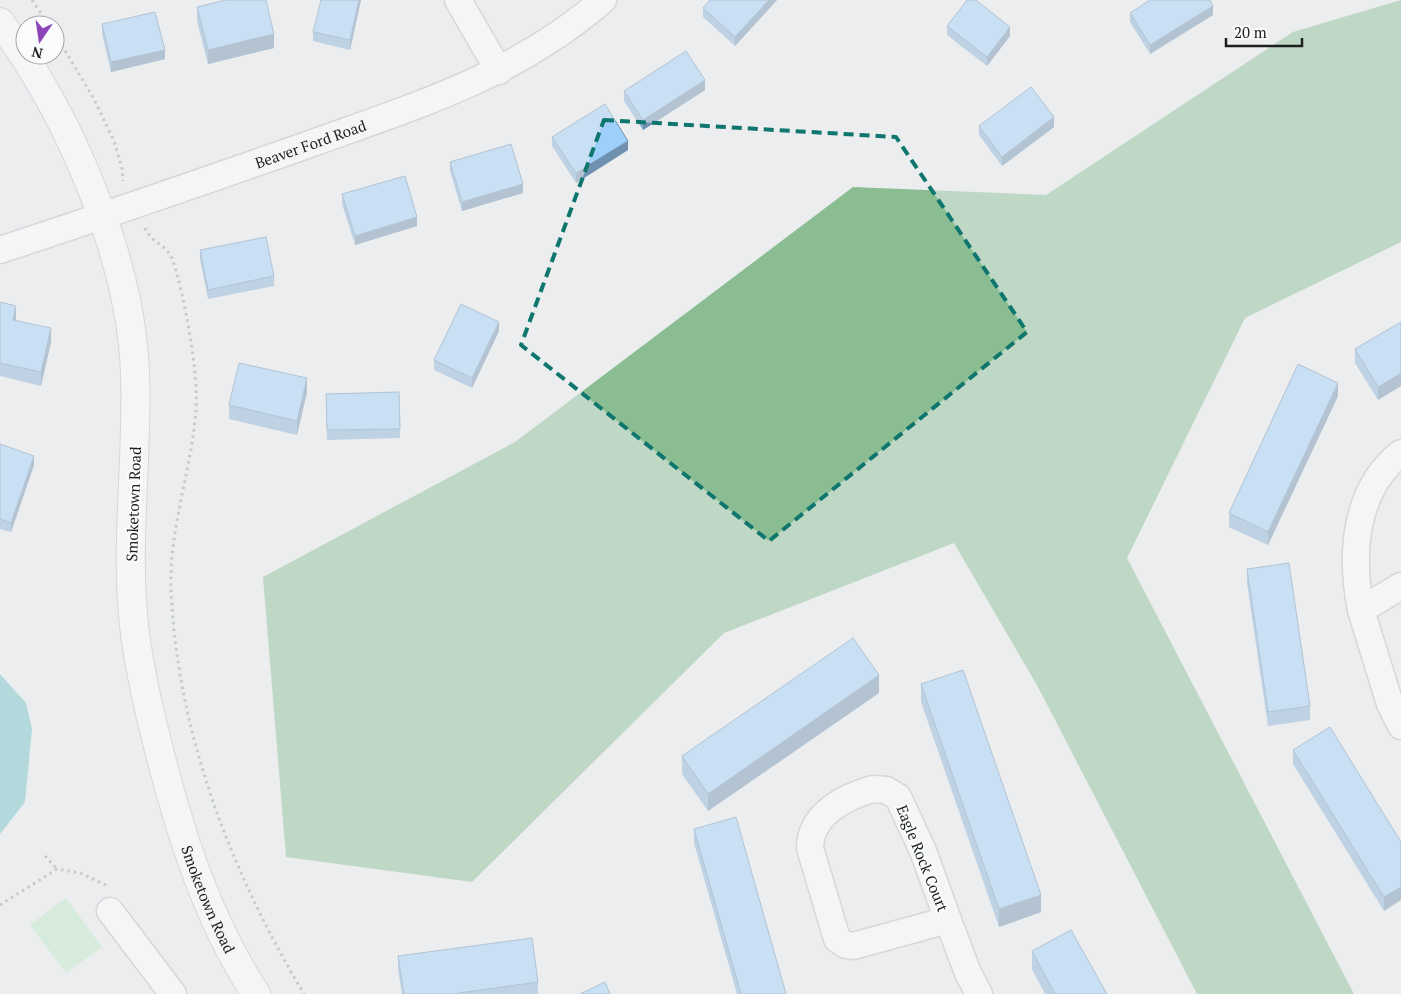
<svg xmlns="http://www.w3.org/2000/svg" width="1401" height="994" font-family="'PT Serif',serif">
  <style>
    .green { fill: #bfe9c5 }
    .forest { fill: #8bbd93 }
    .water { fill: #70c1c6 }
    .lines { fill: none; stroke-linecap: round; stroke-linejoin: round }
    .street-casing { stroke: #babcbe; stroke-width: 29 }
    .secondary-casing { stroke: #babcbe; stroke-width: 30 }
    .path { stroke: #9c9e9f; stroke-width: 3; stroke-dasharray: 2.5 4; stroke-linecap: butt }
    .street { stroke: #fff; stroke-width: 26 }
    .secondary { stroke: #fff; stroke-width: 28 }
    .wall { fill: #88b1d7 }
    .shaded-wall { fill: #6f90af }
    .building { fill: #9ecefa; stroke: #6f90af }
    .marked { fill: none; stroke: #0f766e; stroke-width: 4; stroke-dasharray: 10 6; stroke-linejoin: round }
    .labels { text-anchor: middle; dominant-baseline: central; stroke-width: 4.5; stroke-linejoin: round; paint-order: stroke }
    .street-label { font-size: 15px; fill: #1d1e1f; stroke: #f9fbfc }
  </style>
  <rect width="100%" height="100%" fill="#ebedef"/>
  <path class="green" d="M66 898 102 947 66 973 30 925Z"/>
  <path class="forest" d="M1401 0V242L1245 318 1127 558 1354 994H1197L1038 687 954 543 724 633 472 882 286 857 263 577 515 442 853 187 1046 195 1293 32Z"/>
  <path class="water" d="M0 674 26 703 32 729 25 802 0 834Z"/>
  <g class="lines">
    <g class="street-casing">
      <g id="street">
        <path d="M458 0 499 71"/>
        <path id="s1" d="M0 250C103 216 205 181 307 145 415 106 514 77 603 0"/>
        <path d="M1401 453C1354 490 1350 555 1361 610L1401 586"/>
        <path d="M1361 610 1390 704 1401 726"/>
        <path d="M873 789 886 790 898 797 923 851 948 920 853 946 846 945 837 939 810 848C810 815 844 797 873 789Z"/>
        <path d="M110 911 173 994"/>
        <path d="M948 920 968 973 979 994"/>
      </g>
    </g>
    <g class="secondary-casing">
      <g id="secondary">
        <path id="s2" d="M0 22C69 114 131 258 135 373 138 454 126 534 133 615 137 660 147 703 158 746 180 833 207 919 256 994"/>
      </g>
    </g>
    <path class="path" d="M32 0 49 25
      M55 34 94 99 114 141 122 168 123 181
      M145 228C152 244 168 245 173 261 184 294 199 374 196 409 192 469 169 528 171 589 177 733 231 872 304 994
      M45 856 57 869
      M0 905 57 869 80 873 106 885"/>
    <use href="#street" class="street"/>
    <use href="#secondary" class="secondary"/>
  </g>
  <path class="wall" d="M361 0 350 50 313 41V32Z
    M777 0 735 46 703 17V8Z
    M197 7 274 48 208 64 197 21Z
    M1130 13 1213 15 1150 54 1130 22Z
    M102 24 165 59 111 72 102 34Z
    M947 26 1010 36 987 66 947 35Z
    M705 90 643 130 624 101V91Z
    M979 126 1054 127 1002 166 979 135Z
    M552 137 628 150 576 183 552 146Z
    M450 162 523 193 462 211 450 171Z
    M342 194 417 226 355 245 342 204Z
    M200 250 274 276V286L208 299 200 259Z
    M0 302 16 320 51 342 41 386 0 376Z
    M1401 322 1378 400 1355 363V349Z
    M499 331 472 388 434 370V360Z
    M307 392 297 435 229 419V405Z
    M399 392 400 438 327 440 326 394Z
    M1338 396 1268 545 1229 527V513Z
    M0 444 34 465 11 532 0 529Z
    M1247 569 1310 706V720L1268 726 1247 583Z
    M921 684 1041 912 999 927 921 702Z
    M879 693 708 811 682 774V756Z
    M1293 750 1401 842 1384 911 1293 764Z
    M694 829 786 994H737L694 843Z
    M1032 951 1107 994H1045L1032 969Z
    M398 956 538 982V994H402L398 970Z"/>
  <path class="shaded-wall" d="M359 0H361L350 50V40Z
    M769 0H777L735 46V37Z
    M1213 6V15L1150 54V45Z
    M1010 27V36L987 66V57Z
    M274 34V48L208 64V50Z
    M165 50V59L111 72V62Z
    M705 80V90L643 130V120Z
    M1054 117V127L1002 166V157Z
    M628 141V150L576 183V173Z
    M523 184V193L462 211V202Z
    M417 217V226L355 245V236Z
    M16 306V320L13 333V320Z
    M499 322V331L472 388V378Z
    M51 328V342L41 386V372Z
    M1401 373V386L1378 400V387Z
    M307 378V392L297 435V421Z
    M1338 383V396L1268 545V532Z
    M34 456V465L11 532V523Z
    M879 675V693L708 811V794Z
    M1401 887V900L1384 911V897Z
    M1041 895V912L999 927V909Z"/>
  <path class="building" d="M226 0H266L274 34 208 50 197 7Z
    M321 0H359L350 40 313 32Z
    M710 0H769L735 37 703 8Z
    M967 0H976L1010 27 987 57 947 26Z
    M1150 0H1210L1213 6 1150 45 1130 13Z
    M155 12 165 50 111 62 102 24Z
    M686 51 705 80 643 120 624 91Z
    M1031 87 1054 117 1002 157 979 126Z
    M605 104 628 141 576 173 552 137Z
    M511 144 523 184 462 202 450 162Z
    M405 176 417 217 355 236 342 194Z
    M266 237 274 276 208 290 200 250Z
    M0 302 16 306 13 320 51 328 41 372 0 363Z
    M461 304 499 322 472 378 434 360Z
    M1401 322V373L1378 387 1355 349Z
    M239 363 307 378 297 421 229 405Z
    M1298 364 1338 383 1268 532 1229 513Z
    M399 392 400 429 327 430 326 394Z
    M0 444 34 456 11 523 0 519Z
    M1289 563 1310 706 1268 712 1247 569Z
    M853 638 879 675 708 794 682 756Z
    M963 670 1041 895 999 909 921 684Z
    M1330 727 1401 842V887L1384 897 1293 750Z
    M736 817 786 994H741L694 829Z
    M1071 930 1107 994H1055L1032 951Z
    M532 938 538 982 452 994H404L398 956Z
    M605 982 610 994H580Z"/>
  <path d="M0 0H1401V994H0ZM604 120 896 137 1027 332 769 541 521 345Z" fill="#ebedef" fill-opacity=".55" fill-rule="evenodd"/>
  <path class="marked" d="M604 120 896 137 1027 332 769 541 521 345Z"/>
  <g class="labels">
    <g class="street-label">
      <text stroke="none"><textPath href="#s1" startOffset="328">Beaver Ford Road</textPath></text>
      <text transform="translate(133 504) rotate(-88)">Smoketown Road</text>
      <text transform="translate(923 858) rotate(68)">Eagle Rock Court</text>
      <text stroke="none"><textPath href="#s2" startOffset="918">Smoketown Road</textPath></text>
    </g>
  </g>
  <g transform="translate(40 40) rotate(193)"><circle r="24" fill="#f9fbfc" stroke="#a1a3a4"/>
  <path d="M0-4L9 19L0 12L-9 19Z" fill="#8b45b8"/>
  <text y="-8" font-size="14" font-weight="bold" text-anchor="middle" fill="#1d1e1f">N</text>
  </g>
  <path d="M1226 38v8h76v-8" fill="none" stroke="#1d1e1f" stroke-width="2.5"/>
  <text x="1234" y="38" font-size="15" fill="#1d1e1f" stroke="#f9fbfc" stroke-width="4" paint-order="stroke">20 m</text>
</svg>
